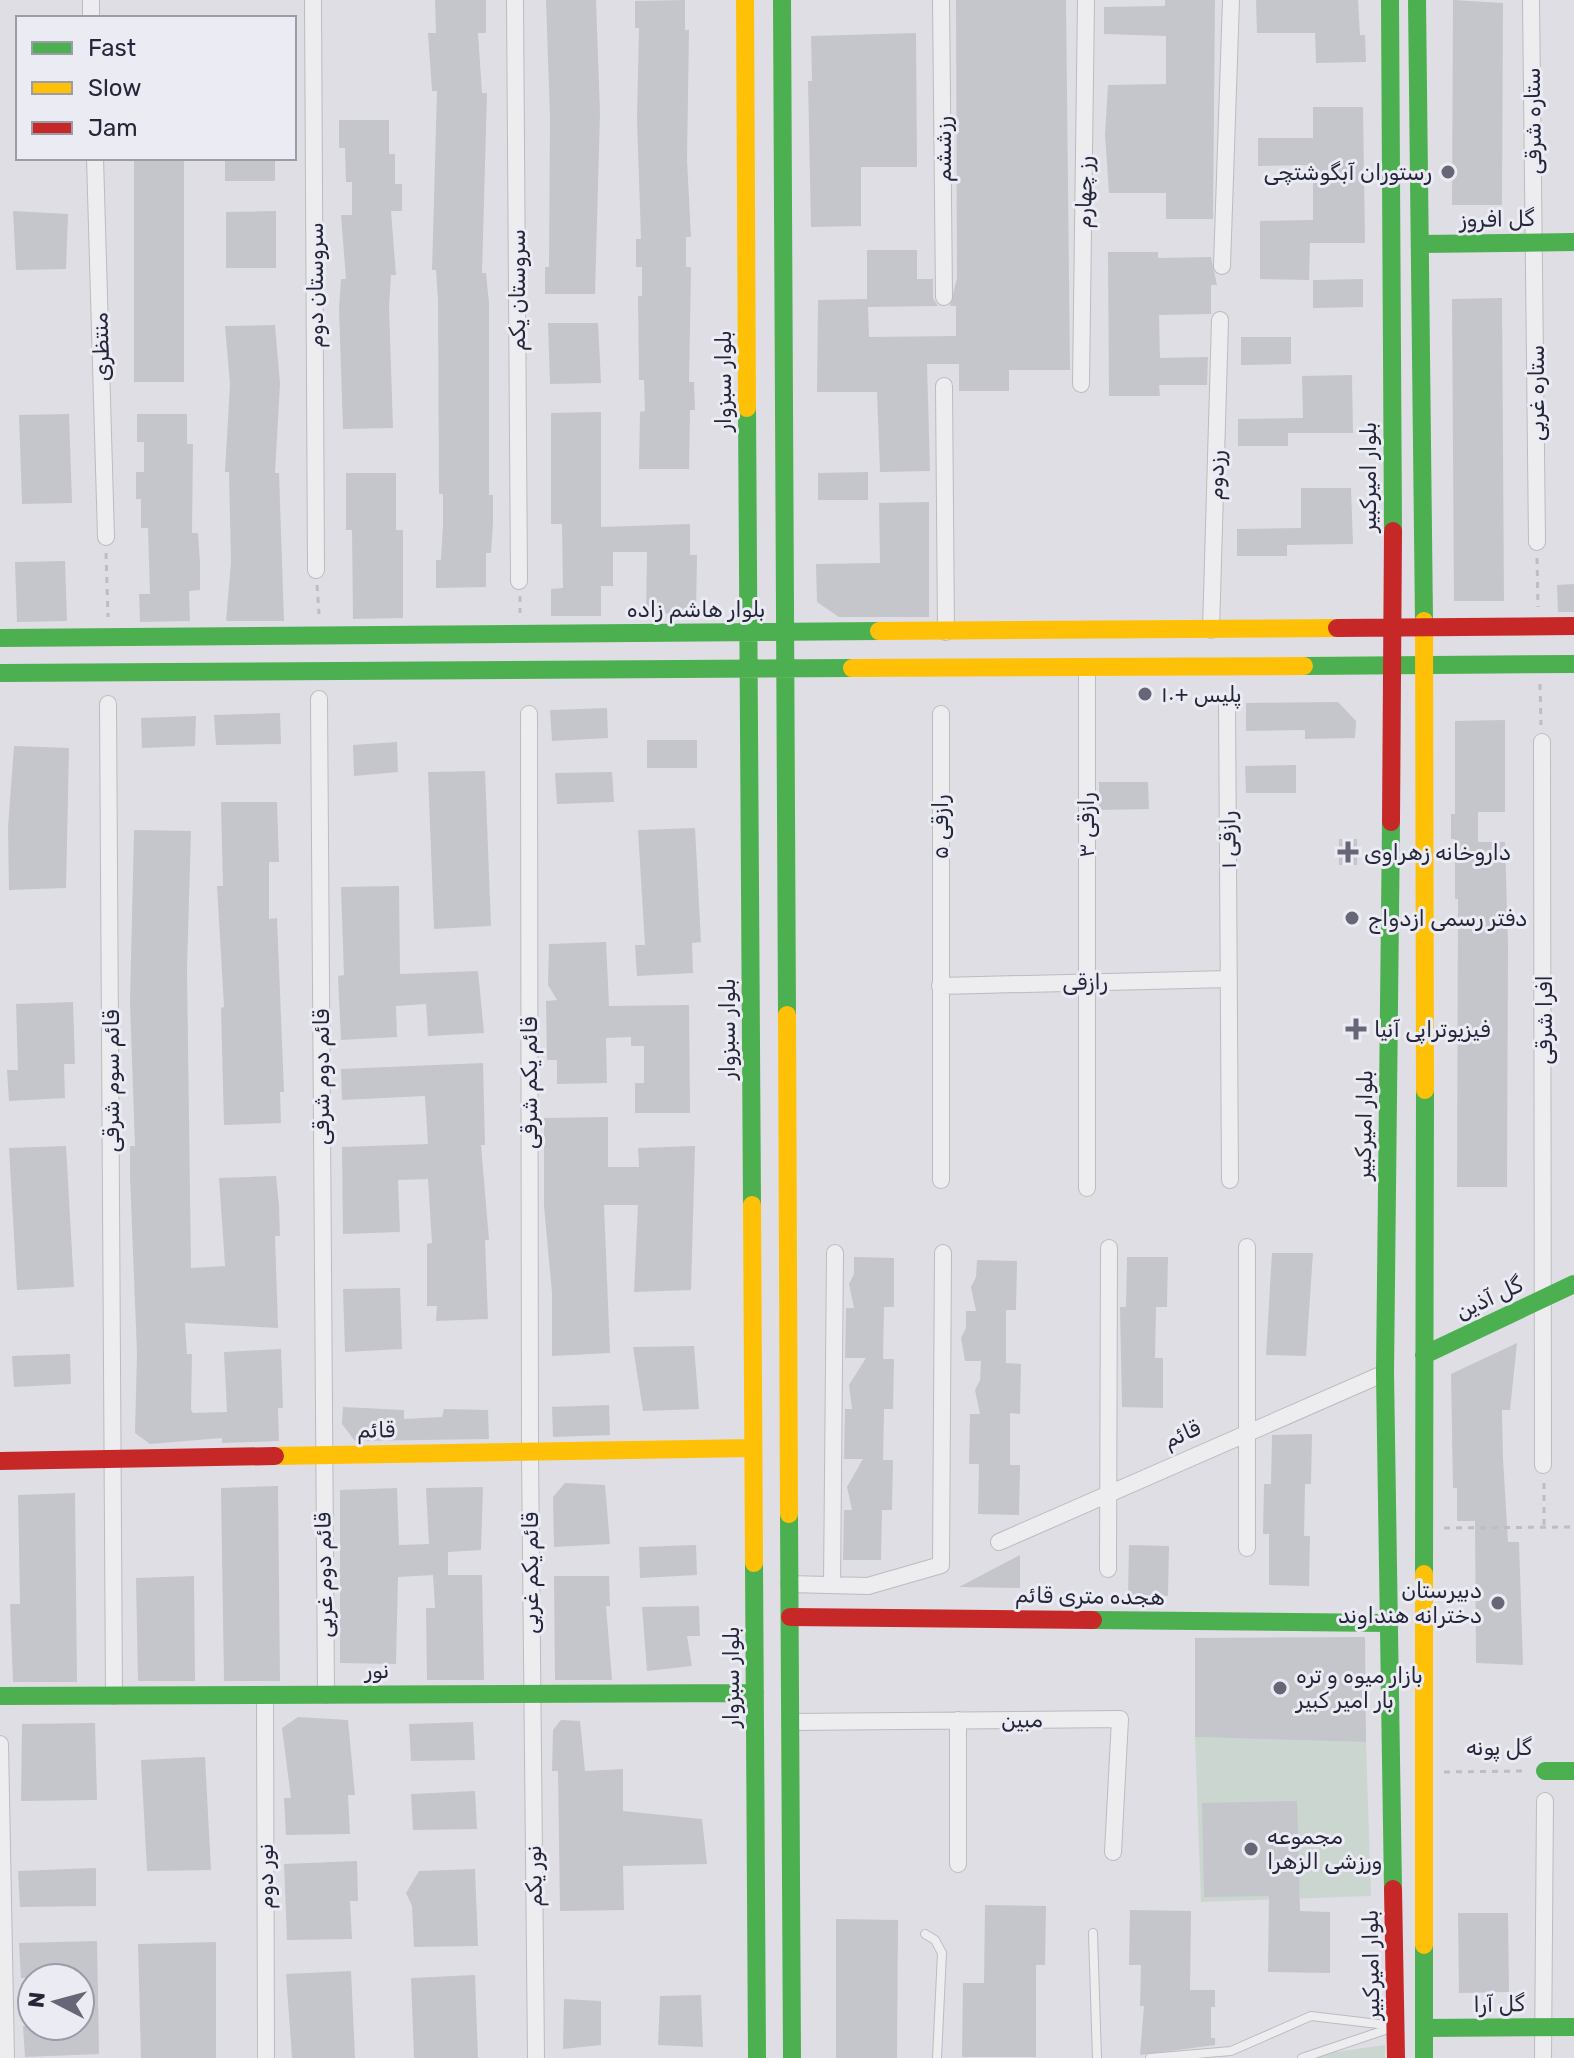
<svg xmlns="http://www.w3.org/2000/svg" width="1574" height="2058" font-family="Rubik,'Noto Sans Arabic',sans-serif">
  <style>
    .green { fill: #ccd6d0 }
    .building { fill: #c5c5cc }
    .lines { fill: none; stroke-linecap: round; stroke-linejoin: round }
    .lane-casing { stroke: #bbbbc0; stroke-width: 10 }
    .street-casing { stroke: #bbbbc0; stroke-width: 18 }
    .path { stroke: #bdbdc3; stroke-width: 3; stroke-dasharray: 6 6; stroke-linecap: butt }
    .lane { stroke: #ededf0; stroke-width: 8 }
    .street { stroke: #ededf0; stroke-width: 16 }
    .fast { stroke: #4caf50; stroke-width: 18 }
    .slow { stroke: #ffc107; stroke-width: 18 }
    .jam { stroke: #c62828; stroke-width: 18 }
    .poi-dot { fill: #666676; stroke: #ebebf3; stroke-width: 3 }
    .labels { text-anchor: middle; dominant-baseline: central; stroke-width: 6; stroke-linejoin: round; paint-order: stroke }
    .street-label { font-size: 22px; fill: #26263b; stroke: #ebebf3 }
    .poi-label { font-size: 22px; fill: #26263b; stroke: #ebebf3; text-anchor: start }
  </style>
  <rect width="100%" height="100%" fill="#dedee4"/>
  <path class="green" d="M1195 1737 1366 1742 1371 1896 1201 1902Z
    M1385 2045V2058H1317L1328 2053Z"/>
  <path class="building" d="M435 0H486V33H478L482 93H487L482 273H486L489 303V495H493V523L491 553H486V587L436 588V560H441L443 526V494H439L438 301 436 270H432L437 91H432L428 33H436Z
    M546 0H596L600 113 595 294H545V267H549L550 117Z
    M685 0V30H689L687 160 691 237H686V267H691L689 382H694L695 410H690L689 469H639L640 412 645 411 644 380H639L638 296H642V267H636V239H641L637 119 639 28H635V1Z
    M956 0H1066L1070 370H1009V391H959V364H927L930 471 880 472 877 392H817L818 300 867 299V250H917V279H933V298L938 306 868 307 869 337 956 336V306H950L957 278Z
    M1165 0H1215L1213 219H1166V193H1109L1105 135 1108 85 1166 84V36L1104 34V7L1165 6Z
    M1256 0H1358L1360 35H1365L1366 62 1316 63 1315 33H1257Z
    M1453 0 1503 3 1502 205H1452Z
    M916 33 917 167H861V226L811 227 808 81H812L811 36Z
    M1313 107H1363L1365 243H1310L1309 280 1260 279V221L1313 220V165L1258 166V138H1313Z
    M339 120H389V154H395V184H402V211H391L396 275H391L389 306 393 428 343 429 339 309 341 279H346L341 215H352V182H346L345 148H339Z
    M134 158H184V382H134Z
    M225 158H275V181H225Z
    M13 211 68 214 66 269 16 270Z
    M276 211V268H226V212Z
    M1108 252H1158V258L1211 257 1217 285H1211V314L1159 315 1160 358 1208 357 1207 385H1159L1160 396H1109Z
    M1363 279V307L1313 308V280Z
    M1502 298 1504 601H1454L1452 299Z
    M548 323H598L601 383 550 384Z
    M275 325 280 384 275 473H279L284 621H226L231 563 229 472H225L230 384 225 326Z
    M1241 337H1291V364L1241 365Z
    M1352 375 1353 433H1288V446H1238V419L1303 418 1302 376Z
    M601 412V527L690 524V555H697L696 613 646 614 647 552H613V586H601V616H551V589L563 588 562 524H551V413Z
    M69 414 72 503 22 504 19 415Z
    M137 414H187V444H193L192 533H198L200 563V590L189 591 190 621 140 622 139 594H150L148 528H141V499H136V472H144V442H137Z
    M868 472V500H818V473Z
    M346 473H396V530H403V618L353 619 352 530H346Z
    M1301 488H1351L1353 544 1287 545V556H1237V529L1301 528Z
    M929 502V617H839L817 602 816 564 880 563 879 503Z
    M65 561 67 621 17 622 15 562Z
    M1574 584V612H1558L1557 585Z
    M1338 702 1356 721 1355 738 1305 739V730L1246 731V703Z
    M607 708 608 738 552 741 550 710Z
    M280 713 281 744 216 745 214 715Z
    M196 716 195 746 142 748 141 718Z
    M1505 720V812H1478V842H1505L1508 946 1507 1187H1457L1458 899H1455V839H1451V814H1455V721Z
    M647 740H697V768H647Z
    M397 742 398 772 354 776 353 745Z
    M14 746 69 748 66 888 9 890 8 828Z
    M1296 765V793H1246L1245 766Z
    M485 771 491 926 434 929 428 772Z
    M612 772 614 802 557 804 555 773Z
    M1099 782H1148L1149 809 1099 810Z
    M221 802H277L279 862H269V919L277 918 284 1092H280L281 1123 224 1125 221 1008 224 1007 217 886H223Z
    M695 828 701 942 692 943 693 973 637 976 635 945H645L638 830Z
    M134 830 191 831 187 969 191 1268 225 1266 219 1178 276 1176 279 1206 280 1236H275L278 1328 185 1323 187 1354H192L191 1410 193 1413 227 1412 224 1352 281 1349 283 1408H278L279 1441 222 1443V1438L150 1444 135 1433 137 1353 130 1177V1146H135L130 1002Z
    M1339 839H1357V865H1339Z
    M399 886 400 974 478 971 484 1033 428 1036 426 1004 396 1006 397 1037 341 1040 338 976 344 975 341 887Z
    M606 942 609 1006 689 1005 690 1113H635V1083H644V1046H631V1037L606 1038 607 1083 557 1084V1060H547L546 1001 557 1000 548 985 549 944Z
    M73 1002 75 1064H64L65 1098 9 1101 7 1070H18L16 1004Z
    M483 1063 485 1145H481L489 1240H485L488 1319 436 1321 437 1306H427V1244L432 1243 428 1179 398 1180 400 1232 343 1234 342 1147 428 1144 425 1096 342 1100 341 1069Z
    M608 1117V1167H639L638 1148 695 1146 691 1290 634 1292 638 1205H604L610 1353 552 1356V1293L544 1206V1118Z
    M66 1146 74 1287 17 1290 9 1148Z
    M1272 1253H1313L1306 1356 1266 1355Z
    M854 1257 894 1258V1307H884L883 1359H894L893 1409H884L883 1460H893L892 1510H882L881 1560H843L844 1510H852L847 1487 863 1459H844L845 1409H852L849 1385 866 1358H845L846 1308H854L849 1284 854 1274Z
    M1127 1257H1168L1167 1307H1156L1155 1358H1163V1408L1122 1407 1120 1307H1126Z
    M977 1260 1017 1261 1016 1310H1006V1363L1021 1364 1020 1414 1010 1413V1465H1020L1019 1515 978 1514 979 1464H969L970 1414H980L975 1390 980 1380 981 1361H965L961 1338 966 1328V1311H976L971 1287 976 1277Z
    M400 1288 402 1349 345 1352 343 1289Z
    M1517 1343 1510 1410H1502L1503 1459 1508 1542H1519L1523 1665 1476 1663 1475 1521H1457V1488H1453L1451 1374Z
    M694 1346 699 1409 643 1411 633 1347Z
    M70 1354 71 1384 14 1387 12 1356Z
    M609 1405 610 1435 553 1437 552 1407Z
    M343 1407 404 1410V1419L442 1417 444 1409 488 1410 489 1439 355 1441 342 1424Z
    M1312 1434 1311 1484H1305L1304 1536H1310L1309 1586 1269 1585V1534H1263L1264 1484H1271L1272 1435Z
    M565 1483 605 1485 610 1544 554 1547 553 1497Z
    M278 1486 280 1681H224L221 1488Z
    M483 1487 481 1550 448 1552V1575H482L484 1680H427L426 1608H435L433 1575 398 1577 396 1664 340 1663V1490L397 1488 399 1545 429 1544 426 1488Z
    M75 1493 77 1682H13L10 1604H20L18 1495Z
    M696 1545 697 1575 640 1578 639 1547Z
    M1129 1545 1169 1546 1168 1596 1128 1595Z
    M1020 1555V1588L959 1587Z
    M194 1576 195 1681H138L136 1578Z
    M554 1576H609L610 1606H606L612 1680H555Z
    M699 1606 700 1636H687L692 1666 647 1671 642 1607Z
    M1365 1637 1366 1742 1195 1737V1638Z
    M298 1717 348 1720 355 1795H348L350 1834 286 1835 284 1798H291L282 1728Z
    M561 1720 580 1721 585 1771 623 1769V1811L702 1819 707 1864 623 1866 624 1910 560 1911 558 1771H552L553 1730Z
    M473 1722 475 1760 411 1761 409 1724Z
    M95 1723 97 1800 21 1801 22 1724Z
    M205 1757 211 1870 147 1871 141 1760Z
    M475 1791 477 1829 413 1830 411 1794Z
    M1297 1801 1300 1911 1330 1912V1973L1268 1972 1269 1896 1204 1897 1202 1803Z
    M357 1861 358 1901H350L352 1939 287 1940 284 1864Z
    M96 1868V1906L20 1907 18 1871Z
    M475 1869 478 1946 414 1947 412 1906 406 1893 419 1871Z
    M985 1905 1046 1906 1045 1965H1036V2057H962L963 1983H984Z
    M1130 1910 1191 1911 1190 1990H1215V2007H1211V2038H1215V2045L1140 2055 1144 2006H1140L1141 1965H1129Z
    M1458 1913H1508L1509 1992 1459 1993Z
    M836 1919 898 1920 897 2058H836Z
    M97 1941 99 2054 25 2057 23 2026H80V1978H21L19 1943Z
    M216 1942V2058H141L138 1944Z
    M351 1971 355 2058H292L286 1974Z
    M475 1975 478 2058H414L411 1978Z
    M701 1995 703 2047 658 2045 660 1996Z
    M564 1999 601 2001V2045L563 2049Z"/>
  <g class="lines">
    <g class="lane-casing">
      <path id="lane" d="M1093 1933 1097 2058
        M925 1934 935 1940 942 1953 937 2058
        M1150 2058 1231 2051 1311 2016 1395 2026
        M1302 2058 1391 2028"/>
    </g>
    <g class="street-casing">
      <path id="street" d="M91 0V18
        M313 0 316 570
        M515 0 519 581
        M941 0 944 297
        M1531 0 1537 542
        M95 158 106 537
        M1222 266 1231 0
        M1081 384 1086 0
        M944 386 946 632
        M1211 630 1220 320
        M1087 668V1188
        M319 699 326 1695
        M1227 701 1230 1180
        M108 704 114 1696
        M529 714 530 1452 536 2058
        M941 714V1180
        M1542 742 1543 1465
        M940 986 1229 979
        M1247 1247V1548
        M999 1542 1385 1373
        M1108 1569 1109 1248
        M789 1584 868 1586 941 1565 943 1253
        M832 1585 835 1253
        M265 1695 266 2058
        M958 1720V1864
        M790 1722 1120 1719 1113 1852
        M0 1744 6 2058
        M1543 2058 1545 1801"/>
    </g>
    <path class="path" d="M106 553 108 617
      M1537 558 1538 607
      M317 585 319 614
      M520 596V613
      M1540 684 1541 725
      M1544 1483V1527
      M1444 1528 1574 1527
      M1444 1772 1524 1771"/>
    <use href="#lane" class="lane"/>
    <use href="#street" class="street"/>
    <path class="fast" d="M782 0 787 1015
      M1390 0 1393 531
      M1417 0 1424 621
      M1421 244 1574 242
      M747 408 752 1205
      M0 638 879 631
      M1304 666 1574 664
      M0 673 852 668
      M1391 822 1385 1373 1393 1889
      M1424 1355 1574 1284
      M789 1514 792 2058
      M754 1563 757 2058
      M1424 1574 1425 1090
      M1093 1620 1389 1623
      M0 1696 755 1693
      M1545 1771H1574
      M1424 2028 1574 2027
      M1424 2058V1945"/>
    <path class="slow" d="M745 0 747 408
      M1424 621 1425 1090
      M879 631 1337 628
      M852 668 1304 666
      M787 1015 789 1514
      M752 1205 754 1563
      M275 1456 753 1448
      M1424 1945V1574"/>
    <path class="jam" d="M1337 628 1574 626
      M1391 822 1393 531
      M0 1461 275 1456
      M790 1617 1093 1620
      M1393 1889 1396 2058"/>
  </g>
  <g class="poi-dot">
    <circle cx="1448" cy="172" r="8"/>
    <circle cx="1145" cy="694" r="8"/>
    <path d="M1344 840h8v8h8v8h-8v8h-8v-8h-8v-8h8z"/>
    <circle cx="1352" cy="918" r="8"/>
    <path d="M1352 1017h8v8h8v8h-8v8h-8v-8h-8v-8h8z"/>
    <circle cx="1498" cy="1603" r="8"/>
    <circle cx="1280" cy="1688" r="8"/>
    <circle cx="1251" cy="1849" r="8"/>
  </g>
  <g class="labels">
    <g class="street-label">
      <text transform="translate(1533 121) rotate(-91)">ستاره شرقی</text>
      <text transform="translate(943 149) rotate(-90)">رزششم</text>
      <text transform="translate(1084 192) rotate(-89)">رز چهارم</text>
      <text transform="translate(1497 219) rotate(-1)">گل افروز</text>
      <text transform="translate(315 285) rotate(-90)">سروستان دوم</text>
      <text transform="translate(517 290) rotate(-90)">سروستان یکم</text>
      <text transform="translate(101 347) rotate(-92)">منتظری</text>
      <text transform="translate(723 381) rotate(-90)">بلوار سبزوار</text>
      <text transform="translate(1536 393) rotate(-90)">ستاره غربی</text>
      <text transform="translate(1216 475) rotate(-88)">رزدوم</text>
      <text transform="translate(1368 477) rotate(-90)">بلوار امیرکبیر</text>
      <text x="696" y="609">بلوار هاشم زاده</text>
      <text transform="translate(1086 825) rotate(-90)">رازقی ۳</text>
      <text transform="translate(940 827) rotate(-90)">رازقی ۵</text>
      <text transform="translate(1228 840) rotate(-91)">رازقی ۱</text>
      <text transform="translate(1085 982) rotate(-1)">رازقی</text>
      <text transform="translate(1544 1020) rotate(-90)">افرا شرقی</text>
      <text transform="translate(727 1029) rotate(-90)">بلوار سبزوار</text>
      <text transform="translate(321 1077) rotate(-90)">قائم دوم شرقی</text>
      <text transform="translate(111 1081) rotate(-90)">قائم سوم شرقی</text>
      <text transform="translate(529 1083) rotate(-90)">قائم یکم شرقی</text>
      <text transform="translate(1364 1125) rotate(-89)">بلوار امیرکبیر</text>
      <text transform="translate(1489 1298) rotate(-25)">گل آذین</text>
      <text transform="translate(376 1430) rotate(-1)">قائم</text>
      <text transform="translate(1182 1434) rotate(-24)">قائم</text>
      <text transform="translate(530 1573) rotate(-90)">قائم یکم غربی</text>
      <text transform="translate(324 1575) rotate(-91)">قائم دوم غربی</text>
      <text transform="translate(1090 1596) rotate(1)">هجده متری قائم</text>
      <text x="377" y="1670">نور</text>
      <text transform="translate(731 1677) rotate(-90)">بلوار سبزوار</text>
      <text transform="translate(1022 1720) rotate(-1)">مبین</text>
      <text x="1499" y="1747">گل پونه</text>
      <text transform="translate(265 1876) rotate(-90)">نور دوم</text>
      <text transform="translate(534 1876) rotate(-91)">نور یکم</text>
      <text transform="translate(1371 1965) rotate(-91)">بلوار امیرکبیر</text>
      <text transform="translate(1499 2004) rotate(-1)">گل آرا</text>
    </g>
    <g class="poi-label">
      <text x="1432" y="172" text-anchor="end">رستوران آبگوشتچی</text>
      <text x="1161" y="694">پلیس +۱۰</text>
      <text x="1364" y="852">داروخانه زهراوی</text>
      <text x="1368" y="918">دفتر رسمی ازدواج</text>
      <text x="1374" y="1029">فیزیوتراپی آنیا</text>
      <text x="1482" y="1590" text-anchor="end">دبیرستان<tspan x="1482" dy="25">دخترانه هنداوند</tspan></text>
      <text x="1296" y="1675">بازار میوه و تره<tspan x="1296" dy="25">بار امیر کبیر</tspan></text>
      <text x="1267" y="1836">مجموعه<tspan x="1267" dy="25">ورزشی الزهرا</tspan></text>
    </g>
  </g>
  <rect x="16" y="16" width="280" height="144" fill="#ebebf3" stroke="#9c9ca9" stroke-width="2"/>
  <rect x="32" y="42" width="40" height="12" fill="#4caf50" stroke="#9c9ca9" stroke-width="2"/>
  <text x="88" y="56" font-size="24" fill="#26263b">Fast</text>
  <rect x="32" y="82" width="40" height="12" fill="#ffc107" stroke="#9c9ca9" stroke-width="2"/>
  <text x="88" y="96" font-size="24" fill="#26263b">Slow</text>
  <rect x="32" y="122" width="40" height="12" fill="#c62828" stroke="#9c9ca9" stroke-width="2"/>
  <text x="88" y="136" font-size="24" fill="#26263b">Jam</text>
  <g transform="translate(56 2002) rotate(276)"><circle r="38" fill="#ebebf3" stroke="#9c9ca9" stroke-width="2"/>
  <path d="M0-6L14 30L0 20L-14 30Z" fill="#666676"/>
  <text y="-12" font-size="22" font-weight="bold" text-anchor="middle" fill="#26263b">N</text>
  </g>
</svg>
